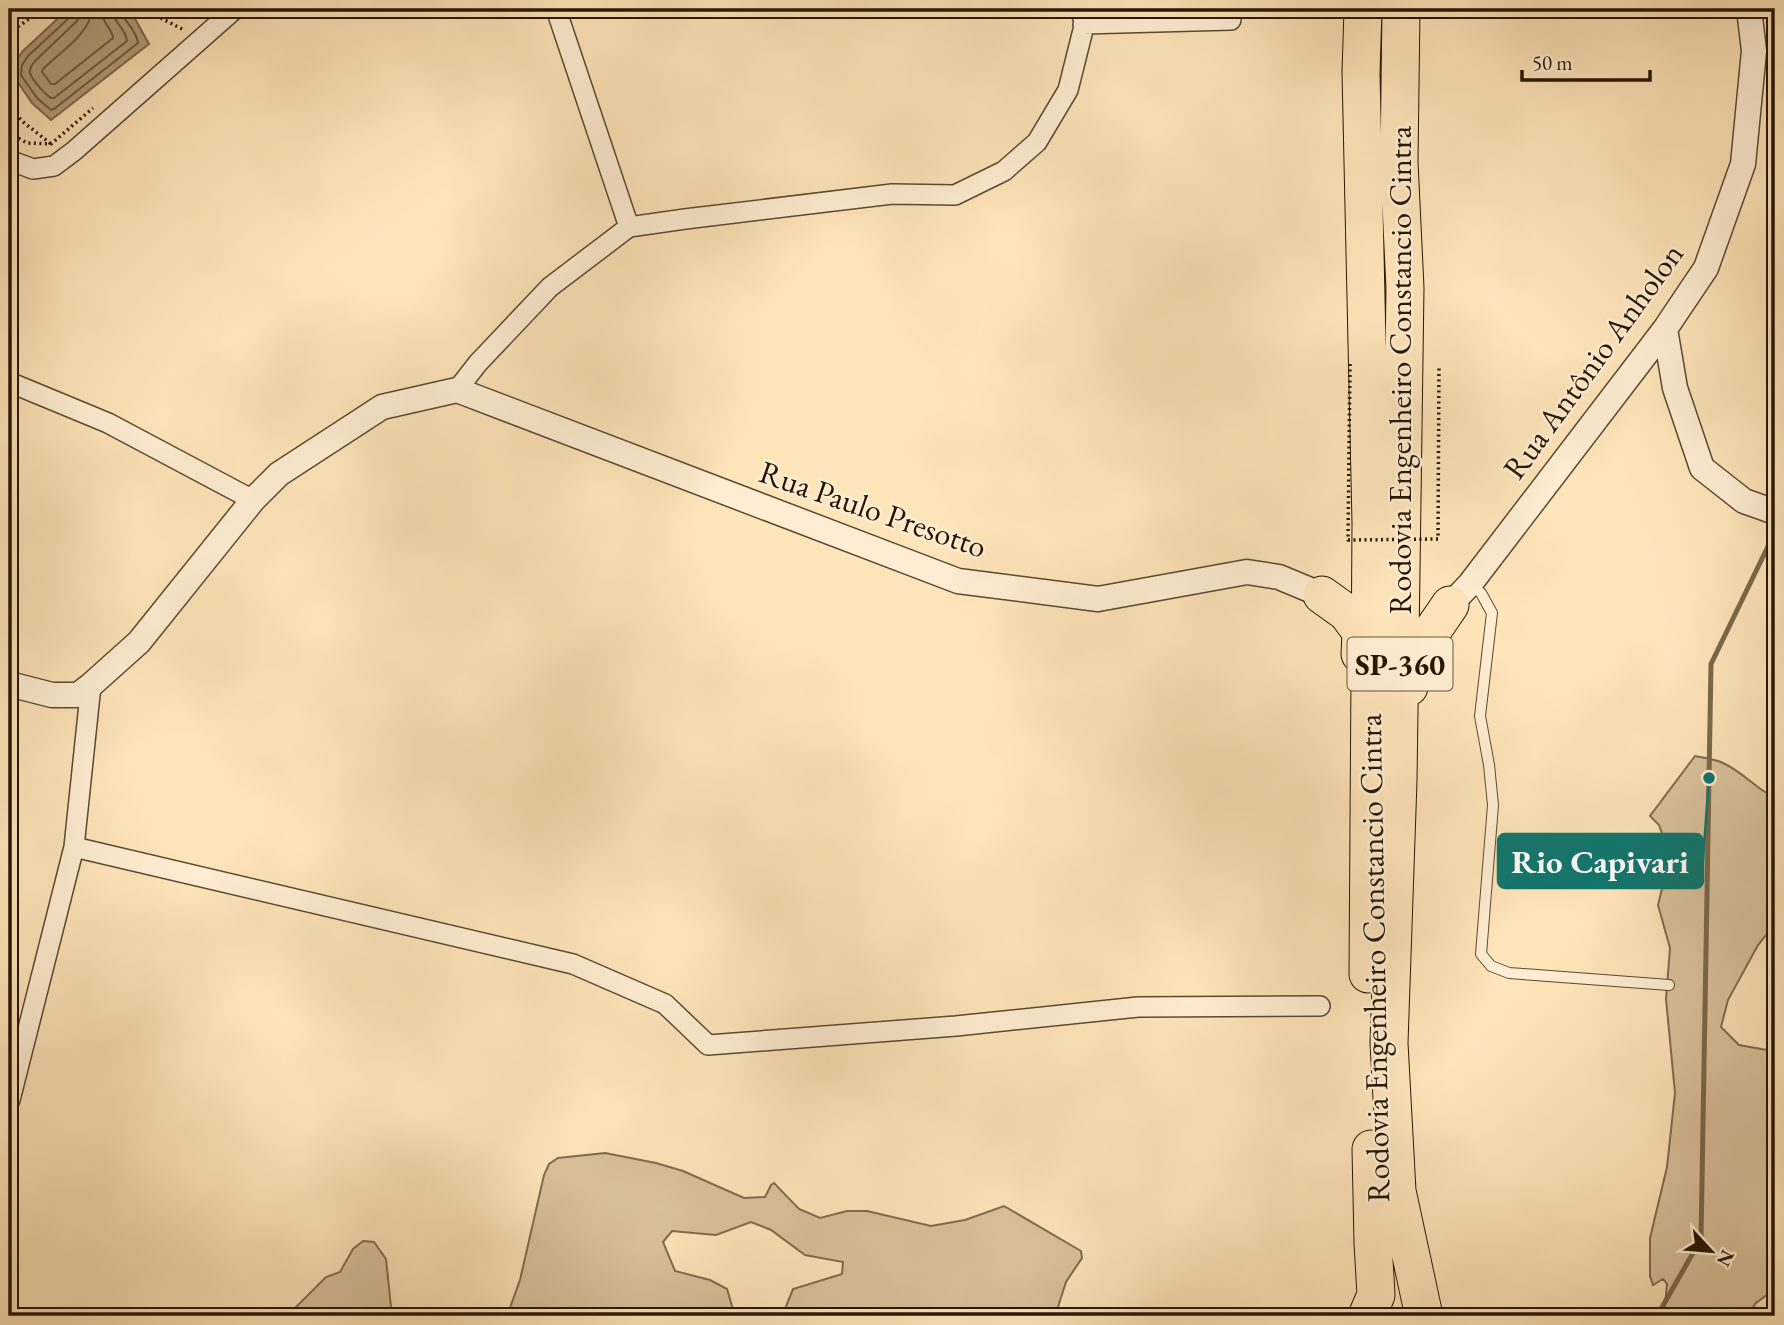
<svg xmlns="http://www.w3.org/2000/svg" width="1784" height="1325" font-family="'EB Garamond',serif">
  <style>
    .green { fill: #d9c19a; stroke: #7f6c4f; stroke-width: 2 }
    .water { fill: #b49e7b; stroke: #7b684b; stroke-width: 2 }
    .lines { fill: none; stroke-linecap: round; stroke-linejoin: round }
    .shore { stroke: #6c5a40; stroke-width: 2 }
    .stream { stroke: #7b684b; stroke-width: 5 }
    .service-casing { stroke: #5b4a31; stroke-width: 12 }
    .minor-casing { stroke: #5b4a31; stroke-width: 22 }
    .tertiary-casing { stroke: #5b4a31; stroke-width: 27 }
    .motorway-casing { stroke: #251604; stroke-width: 39 }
    .path { stroke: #251604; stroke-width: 3.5; stroke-dasharray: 2 3.5; stroke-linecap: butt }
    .service { stroke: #feedd2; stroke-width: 10 }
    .minor { stroke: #feedd2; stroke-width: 19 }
    .tertiary { stroke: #feedd2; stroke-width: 24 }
    .motorway { stroke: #fee4b9; stroke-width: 37 }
    .path-bridge { stroke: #251604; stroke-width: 3.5; stroke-dasharray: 2 3.5; stroke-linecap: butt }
    .labels { text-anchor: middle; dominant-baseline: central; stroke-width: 5; stroke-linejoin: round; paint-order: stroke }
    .shield { fill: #feedd2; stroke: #665642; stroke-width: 2 }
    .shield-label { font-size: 30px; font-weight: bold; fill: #251604 }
    .street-label { font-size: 32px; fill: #251604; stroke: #feedd2 }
    .leader { fill: none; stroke: #0f766e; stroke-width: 2.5 }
    .callout-dot { fill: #0f766e; stroke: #feedd2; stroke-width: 2.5 }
    .callout { fill: #0f766e; stroke: #0f766e; stroke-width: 2.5 }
    .callout-label { font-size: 33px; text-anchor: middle; font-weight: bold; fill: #fff }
  </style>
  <rect width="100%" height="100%" fill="#fee4b9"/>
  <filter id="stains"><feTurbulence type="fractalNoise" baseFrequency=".00286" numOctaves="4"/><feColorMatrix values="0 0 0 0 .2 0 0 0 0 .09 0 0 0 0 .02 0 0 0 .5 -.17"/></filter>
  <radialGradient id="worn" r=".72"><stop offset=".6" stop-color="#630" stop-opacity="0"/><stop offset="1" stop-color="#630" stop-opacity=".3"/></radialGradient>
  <path class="green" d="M1695 756C1704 758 1715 759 1723 763 1743 772 1756 789 1775 798V924L1758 945 1728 1000 1721 1027 1739 1045 1767 1050 1775 1049V1289L1756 1303 1747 1316H1664L1667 1284 1663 1279 1653 1285 1650 1276V1238L1667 1167 1675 1093 1666 999 1670 948 1658 905 1665 876 1666 845 1659 825 1650 816Z
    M605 1153 656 1163 683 1171 744 1198 765 1197 771 1185 774 1183 799 1209 820 1218 847 1211H867L931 1226 965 1220 1004 1206 1081 1251 1082 1258 1066 1282 1058 1307 1051 1316H896V1315L890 1316H782L793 1289 842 1274 843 1262 805 1255 771 1230 751 1222 716 1235 672 1231 663 1242 675 1271 710 1280 727 1289 735 1316H507L520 1280 544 1175 549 1164 558 1158Z
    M363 1241 374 1242 386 1259 392 1316H287L326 1277 340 1272 353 1249Z"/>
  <path class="water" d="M68 9H124L134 17 149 44 51 120 32 103 13 75 15 62 23 51Z"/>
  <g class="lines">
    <path class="shore" d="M72 9 70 17 28 56 22 65 21 75 37 98 51 110 54 109 138 43C136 28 122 20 120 9
      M81 9V15L77 21 35 61C32 65 29 68 30 73 32 80 45 94 51 98H54L127 41C126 28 112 22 112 9
      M92 9C91 33 59 53 43 69L42 72 51 84H55L113 38C113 29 102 25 101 9"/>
    <path class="stream" d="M1657 1316 1701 1239 1711 664 1775 532"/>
    <g class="service-casing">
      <path id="service" d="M1470 584 1481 593 1492 613 1480 716 1489 765 1493 805 1481 954 1491 966 1509 973 1669 985"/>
    </g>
    <g class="minor-casing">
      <path id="minor" d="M556 9 629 227
        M1083 24 1231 20
        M9 160 33 169 54 166 74 151 235 9
        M9 382 108 423 253 500
        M457 390 478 363 550 287 629 227 685 219 892 194 955 195 1004 171 1037 142 1068 90 1085 22 1079 9
        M74 847 573 964 665 1004 708 1045 956 1026 1138 1007 1320 1006
        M9 1101 10 1100 74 847 91 685"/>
    </g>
    <g class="tertiary-casing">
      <path id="tertiary" d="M1665 329 1675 388 1702 468 1744 501 1775 512
        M1450 605 1470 584 1665 329 1706 268 1743 164 1754 51 1749 9
        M9 684 52 695H78L91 685 139 642 253 500 279 474 382 407 457 390 958 581 1098 599 1247 572 1279 577 1322 595"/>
    </g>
    <g class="motorway-casing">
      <path id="motorway" d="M1363 9 1361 72 1371 523 1368 974
        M1401 9 1399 162 1405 288 1398 781 1389 1043 1397 1191 1424 1316
        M1322 595 1347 613 1361 632 1360 654
        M1409 687 1413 659 1450 605
        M1367 1316 1376 1295 1373 1243 1371 1149"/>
    </g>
    <path class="path" d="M147 9 153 14 184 30
      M9 33 43 9
      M9 105 22 121 51 144
      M9 133 27 143 51 144 93 108"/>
    <use href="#service" class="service"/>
    <use href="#minor" class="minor"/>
    <use href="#tertiary" class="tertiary"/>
    <use href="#motorway" class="motorway"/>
    <path class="path-bridge" d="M1350 364 1348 540 1438 539 1439 365"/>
  </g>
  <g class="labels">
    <rect class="shield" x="1347.5" y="637.5" width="105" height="53" rx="5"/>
    <g class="shield-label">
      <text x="1400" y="664">SP-360</text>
    </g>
    <g class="street-label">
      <text transform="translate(1593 361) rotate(-54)">Rua Antônio Anholon</text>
      <text transform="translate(1400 370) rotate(-90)">Rodovia Engenheiro Constancio Cintra</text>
      <text transform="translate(873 509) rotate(19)">Rua Paulo Presotto</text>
      <text transform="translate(1374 958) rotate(-91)">Rodovia Engenheiro Constancio Cintra</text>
    </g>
  </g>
  <path class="leader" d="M1709 778L1703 861"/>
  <circle class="callout-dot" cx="1709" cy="778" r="7"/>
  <rect class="callout" x="1498" y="834" width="205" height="54" rx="7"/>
  <g class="callout-label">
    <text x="1600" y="873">Rio Capivari</text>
  </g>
  <rect width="1784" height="1325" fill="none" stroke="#fee4b9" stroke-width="35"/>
  <rect x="10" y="10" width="1763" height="1304" fill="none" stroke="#251604" stroke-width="3.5"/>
  <rect x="18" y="18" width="1749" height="1290" fill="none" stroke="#251604" stroke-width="2"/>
  <g transform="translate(1711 1251) rotate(116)" stroke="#feedd2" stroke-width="5" paint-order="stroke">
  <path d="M0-5L12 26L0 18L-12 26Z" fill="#251604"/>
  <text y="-10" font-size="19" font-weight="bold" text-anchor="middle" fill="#251604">N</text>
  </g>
  <path d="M1522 70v10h128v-10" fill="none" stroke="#251604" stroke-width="3.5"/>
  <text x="1532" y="70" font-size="21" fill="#251604" stroke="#feedd2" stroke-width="5" paint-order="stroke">50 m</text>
  <rect width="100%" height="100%" filter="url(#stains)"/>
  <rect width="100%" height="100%" fill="url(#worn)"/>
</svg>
